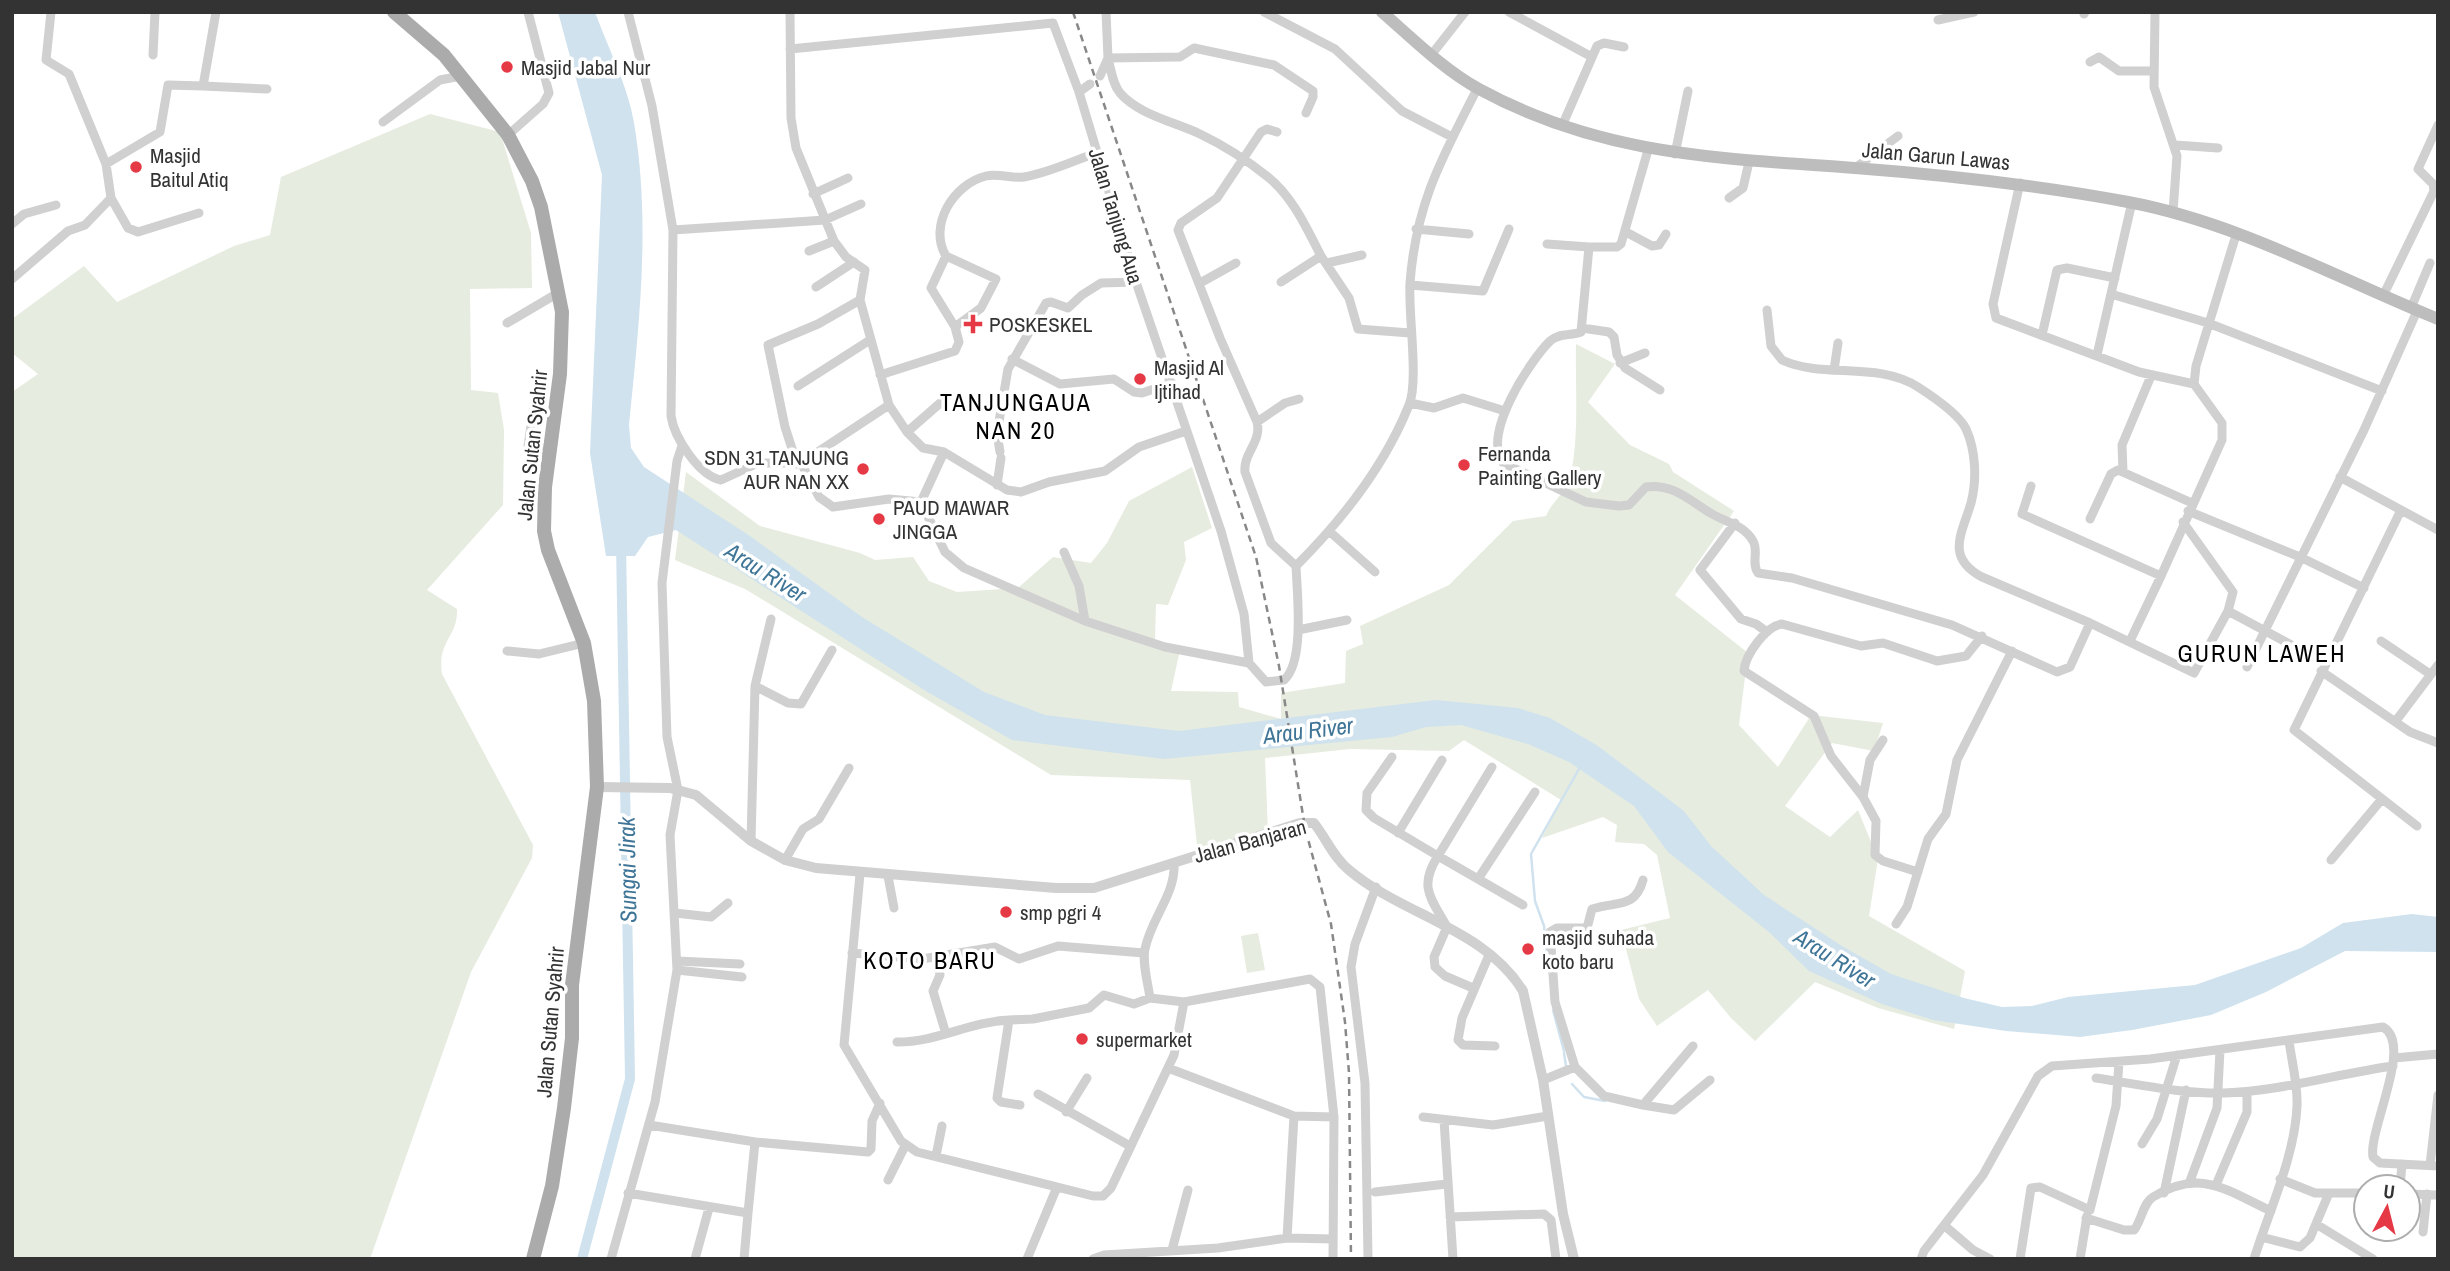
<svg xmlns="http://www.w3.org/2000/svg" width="2450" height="1271" font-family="'Archivo Narrow',sans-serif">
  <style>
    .green { fill: #e6ecdf }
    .water { fill: #cfe2ee }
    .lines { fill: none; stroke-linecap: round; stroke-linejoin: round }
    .stream { stroke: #cfe2ee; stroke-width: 2.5 }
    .canal { stroke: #cfe2ee; stroke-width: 10 }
    .minor { stroke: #d0d0d0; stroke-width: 9 }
    .tertiary { stroke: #d0d0d0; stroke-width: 10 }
    .secondary { stroke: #bdbdbd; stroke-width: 12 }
    .primary { stroke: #ababab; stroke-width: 14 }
    .rail { stroke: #888; stroke-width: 2.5; stroke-dasharray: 7 5; stroke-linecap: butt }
    .poi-dot { fill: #e63946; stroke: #fff; stroke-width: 2.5 }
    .labels { text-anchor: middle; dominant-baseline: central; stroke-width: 7; stroke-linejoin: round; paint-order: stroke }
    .poi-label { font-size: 21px; fill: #333; stroke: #fff; text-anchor: start }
    .street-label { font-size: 21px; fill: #333; stroke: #fff }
    .water-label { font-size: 23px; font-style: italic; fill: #3f7597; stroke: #fff }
    .quarter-label { font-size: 24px; letter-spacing: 2px; fill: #000; stroke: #fff }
  </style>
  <rect width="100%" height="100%" fill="#fff"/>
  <path class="green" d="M430 114 500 132 531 233 532 288 470 289 471 390 498 393 504 430 503 505 427 590 457 609C458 638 437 640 442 674L533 845 532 858 471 972 370 1259H12V392L38 374 12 353V319L84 266 117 302 234 246 270 235 281 177Z
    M1576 344 1615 364 1588 402 1630 445 1669 464 1673 472 1734 511 1675 595 1748 653 1739 725 1778 767 1811 715 1883 723 1874 751 1832 743 1785 806 1830 837 1858 810 1878 859 1869 916 1965 971 1954 1029 1878 1008 1815 982 1755 1041 1731 1018 1708 990 1657 1026 1639 999 1621 930 1670 918 1657 855 1644 844 1615 842 1617 825 1603 817 1542 838 1561 800 1464 740 1449 751 1350 749 1265 758 1268 832 1198 854 1190 780 1051 775 745 589 675 560 686 472 760 526 860 553 875 560 913 557 929 581 957 592 1018 588 1053 557 1091 563 1107 543 1129 501 1192 467 1212 528 1184 542 1186 560 1168 605 1156 604 1155 642 1180 650 1171 691 1238 692 1239 707 1281 719V693L1345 683 1346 651 1363 644 1360 626 1449 585 1513 521 1546 516C1551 503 1565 493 1569 480 1580 444 1575 382 1576 344Z
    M1258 933 1265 970 1247 973 1241 936Z"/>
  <path class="water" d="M558 12H595C608 48 628 86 634 123 651 223 639 325 629 425L631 448 644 467 750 536 862 617 984 692 1045 715 1179 731 1436 700 1518 708 1550 718 1598 746 1684 811 1711 846 1764 895 1842 946 1891 974 1964 998 2002 1007 2032 1006 2068 997 2195 985 2301 948 2343 923 2412 914 2438 917V952L2345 951 2266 992 2211 1015 2132 1030 2080 1037 2006 1031 1933 1020 1882 1004 1809 971 1769 932 1668 852 1634 806 1569 762 1528 744 1461 725 1426 727 1392 737 1164 759 1012 740 924 690 676 530 648 537 635 556H606L590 453 602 175Z"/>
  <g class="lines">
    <path class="stream" d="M1549 972 1544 926 1535 901 1531 854 1579 769
      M1553 1010 1564 1051
      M1564 1053 1566 1066
      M1572 1084 1584 1097 1605 1101"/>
    <path class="canal" d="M582 1259 630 1079 621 544"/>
    <path class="minor" d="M51 12 46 60 69 74 106 164 160 132 168 85 203 86 216 12
      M628 12 652 106 673 230 671 416C674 437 699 476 721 480L758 463H801L889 405
      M790 12 791 118 796 148 834 241 846 257 865 270 860 300 889 405 907 432 923 448 944 452 1007 490 1021 492 1049 482 1105 471 1139 447 1186 431
      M1264 12 1335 49 1402 111 1452 137
      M1509 12 1592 57
      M2155 12 2154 87 2177 156 2173 212
      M2084 14 2085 12
      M1938 20 1974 12
      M790 49 1053 23 1079 92 1136 282 1221 531 1244 614 1249 663
      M1432 54 1465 12
      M153 55 155 12
      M2090 62 2099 57 2119 71H2154
      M1100 76 1108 58 1106 12
      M203 86 267 89
      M1079 92 1090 84
      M383 122 440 80 461 76
      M1562 126 1597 46 1604 43 1624 47
      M1277 132 1267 129 1261 132 1217 198 1181 223 1178 230 1220 338 1257 422 1285 403 1299 399
      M508 135 543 104 549 93 528 12
      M2175 145 2218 148
      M1648 150 1621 244 1617 247H1589L1581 332C1571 336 1558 333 1550 341 1529 362 1482 434 1503 463L1586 502 1619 506 1629 505 1646 487C1673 483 1690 501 1712 514 1726 522 1744 525 1753 541 1759 551 1751 563 1758 573L1792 578 1952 625 2057 672 2070 667 2090 623
      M1675 154 1688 91
      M106 164 111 198 128 228 138 232 199 213
      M1855 168 1898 136
      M2020 183 1993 304 1996 318 2139 372 2194 384
      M813 194 848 178
      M1729 198 1743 188 1749 162
      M12 224 24 214 56 205
      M1416 229 1469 234
      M673 230 825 220 861 204
      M1626 232 1652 246 1659 245 1666 234
      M1547 244 1589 247
      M809 251 834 241
      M946 256 931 288 955 327 981 308 996 279 946 256C928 226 953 184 986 176 999 173 1012 179 1024 177 1048 173 1073 161 1096 153
      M1321 256 1349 298 1358 329 1410 333
      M1327 263 1362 255
      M12 279 68 231 85 225 111 198
      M1281 282 1321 256C1307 229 1293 197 1268 177 1248 161 1223 145 1200 134 1175 122 1139 115 1120 93 1112 83 1111 69 1108 58L1180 57 1194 48 1274 65 1313 91V97L1306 113
      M1200 283 1236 263
      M1410 285 1483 291 1509 229
      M816 287 854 262
      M2111 294 2208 323 2382 391
      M2383 296 2434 191 2433 184 2418 169 2438 125
      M2411 308 2430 263
      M1767 310 1771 346 1782 360C1823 379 1877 361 1918 387 1932 396 1959 414 1966 429 1976 451 1977 480 1971 503 1962 534 1945 557 1982 577L2090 623 2194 673 2228 611 2233 592 2183 522
      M507 323 558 293
      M1582 328 1609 332 1614 337 1617 355 1625 368 1660 390
      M2042 335 2057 270 2067 268 2115 278
      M2097 355 2132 202
      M1012 359 1060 384 1114 379 1134 392 1142 393 1172 383
      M1620 363 1645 353
      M1834 370 1838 343
      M880 375 955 351 959 342 955 327
      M798 386 870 340
      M536 392 528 446 550 451
      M1410 403 1434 408 1463 398 1505 411
      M1257 422C1262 442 1243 453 1245 472L1271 543 1296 566
      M907 432 946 398
      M1000 452 997 433 1008 369 1046 303 1051 302 1068 308 1082 295 1101 283 1136 282
      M801 463 819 497 833 507 889 499 921 502 945 552 964 568 1085 621 1165 647 1249 663 1266 682 1284 680C1305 662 1297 593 1296 566 1341 521 1385 465 1409 405 1419 381 1408 314 1410 283 1416 203 1442 158 1477 89
      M797 464 785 427 768 345 818 324 860 300
      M2123 471 2122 445 2151 376
      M2340 477 2438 530
      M997 485 1001 458
      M2031 486 2022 514 2161 576 2222 440V423L2194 384 2196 366 2236 235
      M921 502 944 452
      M2401 510 2294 730 2417 826
      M2188 511 2300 557 2364 588
      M2090 519 2111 474 2118 470 2192 503
      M1735 523 1700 570 1741 619 1756 624 1767 632
      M1329 531 1375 572
      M1064 552 1079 586 1085 621
      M2228 611 2325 663
      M1298 630 1347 620
      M2130 641 2161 576
      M2381 641 2430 674
      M507 651 539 654 584 643
      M2247 667 2364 430 2417 311
      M2321 671 2410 732 2438 743
      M755 686 788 703 801 704 832 650
      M2395 722 2438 665
      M1883 740 1870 760 1863 797 1876 821 1875 855 1883 861 1918 872
      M1392 757 1367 793 1366 810 1374 818 1438 856 1492 767
      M1863 797 1831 756 1814 716 1744 671C1745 655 1766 626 1782 624L1861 646 1883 643 1937 661 1966 656 1982 636
      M1398 833 1442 760
      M751 841 755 686 771 619
      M785 860 803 829 819 819 849 768
      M2331 860 2382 799
      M1174 863C1176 894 1151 918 1145 949 1142 963 1148 983 1150 998L1184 1002 1310 979 1320 987 1334 1117 1333 1259
      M860 874 844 1045 901 1141 917 1152 1093 1196H1103L1111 1188 1174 1055 1184 1002
      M888 876 894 908
      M1478 879 1523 905
      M675 913 711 917 728 903
      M1896 924 1907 907 1928 839 1946 814 1957 760 2012 651
      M852 953 922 959 995 947 1019 959 1058 946 1144 953
      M1489 955 1462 1018 1458 1040 1463 1045 1495 1046
      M937 957 940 975 933 991 946 1034
      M677 961 740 964
      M677 970 742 977
      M1473 988 1445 976 1435 967 1434 957 1447 927C1431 898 1418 887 1438 856L1478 879 1535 792
      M897 1042C938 1042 969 1022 1009 1020
      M2394 1058 2438 1054
      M1575 1067 1555 1002 1550 932 1557 928H1587L1592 909C1617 901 1635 909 1643 880
      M1168 1068 1294 1116 1334 1117
      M2096 1078C2137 1084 2182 1094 2224 1093 2282 1091 2336 1074 2393 1066
      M1543 1080 1575 1067 1604 1096 1643 1105 1693 1046
      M1038 1094 1130 1146
      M1020 1105 1001 1102 997 1098 1009 1020 1033 1019 1089 1008 1104 995 1134 1004 1150 998
      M1643 1105 1674 1110 1710 1080
      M1066 1112 1087 1078
      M1423 1117 1493 1125 1548 1116
      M1444 1120 1453 1259
      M649 1125 755 1142 748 1213
      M755 1142 868 1152 871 1149 872 1121 880 1103
      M2142 1144 2157 1119 2177 1055
      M936 1156 942 1126
      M2430 1165 2438 1095
      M2280 1179 2315 1193H2329
      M888 1180 905 1146
      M2190 1181 2217 1108 2220 1050
      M2216 1185 2247 1112V1092
      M2400 1187 2402 1164
      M1375 1192 1447 1184
      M628 1193 748 1213 744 1259
      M2164 1193 2186 1090
      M2408 1194 2438 1195
      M1450 1217 1544 1214 1551 1220 1556 1259
      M2086 1218 2124 1230H2134C2141 1222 2143 1203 2153 1197 2201 1168 2226 1190 2271 1211
      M2316 1224 2373 1259
      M1945 1226 1973 1250 1990 1259
      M2423 1232 2427 1194
      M2261 1237 2300 1247 2310 1238 2329 1193H2366
      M1287 1238 1294 1116
      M1172 1250 1188 1190
      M611 1259 655 1102 677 970 670 835 678 790 667 737 662 583 677 461 682 446
      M695 1259 709 1208
      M1027 1259 1057 1187
      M1093 1259 1104 1255 1218 1248 1287 1238 1333 1239
      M1368 1259 1365 1083 1351 967 1355 944 1376 887
      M1921 1259 1924 1251 1983 1175 2038 1076 2052 1066 2150 1059 2383 1027C2414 1044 2368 1130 2373 1157L2380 1163 2438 1166
      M2020 1259 2031 1188 2040 1187 2090 1210 2116 1106 2119 1062
      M2080 1259 2087 1216
      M2254 1259C2269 1211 2295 1156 2297 1106 2298 1085 2292 1063 2289 1041"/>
    <path class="tertiary" d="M597 787 670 788 696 795 751 841 785 860 816 868 1056 888H1094L1300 823H1314C1326 838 1333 857 1349 870 1402 915 1484 928 1523 991L1543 1080 1563 1214 1574 1259"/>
    <path class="secondary" d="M1382 12C1412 38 1444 70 1479 89 1602 156 1720 158 1855 168 1947 175 2037 185 2128 202 2236 222 2337 278 2438 319"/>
    <path class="primary" d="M394 12 444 55 508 135 532 181 541 207 562 312 560 374 545 487 544 531 548 550 584 643 594 701 597 787 572 985V1038L564 1108 552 1186 533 1259"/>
    <path class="rail" d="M1073 12 1256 557 1279 666 1305 828 1331 924 1345 1022 1349 1073 1351 1259"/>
  </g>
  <g class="poi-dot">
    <circle cx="507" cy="67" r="7"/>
    <circle cx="136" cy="167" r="7"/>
    <path d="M969.5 313.5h7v7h7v7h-7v7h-7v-7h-7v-7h7z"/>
    <circle cx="1140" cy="379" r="7"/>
    <circle cx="1464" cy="465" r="7"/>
    <circle cx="863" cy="469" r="7"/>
    <circle cx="879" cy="519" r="7"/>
    <circle cx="1006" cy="912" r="7"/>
    <circle cx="1528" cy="949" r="7"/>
    <circle cx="1082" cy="1039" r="7"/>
  </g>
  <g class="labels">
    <g class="poi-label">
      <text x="521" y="67">Masjid Jabal Nur</text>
      <text x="150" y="155">Masjid<tspan x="150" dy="24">Baitul Atiq</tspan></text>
      <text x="989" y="324">POSKESKEL</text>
      <text x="1154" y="367">Masjid Al<tspan x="1154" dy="24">Ijtihad</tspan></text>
      <text x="1478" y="453">Fernanda<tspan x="1478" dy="24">Painting Gallery</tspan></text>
      <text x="849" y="457" text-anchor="end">SDN 31 TANJUNG<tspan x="849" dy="24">AUR NAN XX</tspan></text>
      <text x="893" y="507">PAUD MAWAR<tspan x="893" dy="24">JINGGA</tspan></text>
      <text x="1020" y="912">smp pgri 4</text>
      <text x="1542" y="937">masjid suhada<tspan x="1542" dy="24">koto baru</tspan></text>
      <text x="1096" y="1039">supermarket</text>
    </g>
    <g class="street-label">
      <text transform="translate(1936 156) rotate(5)">Jalan Garun Lawas</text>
      <text transform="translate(1116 216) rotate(73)">Jalan Tanjung Aua</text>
      <text transform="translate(532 445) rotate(-84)">Jalan Sutan Syahrir</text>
      <text transform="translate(1250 841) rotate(-15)">Jalan Banjaran</text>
      <text transform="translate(550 1022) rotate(-85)">Jalan Sutan Syahrir</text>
    </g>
    <g class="water-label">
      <text transform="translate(766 572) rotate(32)">Arau River</text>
      <text transform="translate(1308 730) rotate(-7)">Arau River</text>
      <text transform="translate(627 870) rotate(-91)">Sungai Jirak</text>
      <text transform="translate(1835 958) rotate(32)">Arau River</text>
    </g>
    <g class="quarter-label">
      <text x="1016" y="402">TANJUNGAUA<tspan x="1016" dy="28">NAN 20</tspan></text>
      <text x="2262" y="653">GURUN LAWEH</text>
      <text x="930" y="960">KOTO BARU</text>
    </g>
  </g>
  <rect width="2450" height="1271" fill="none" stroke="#333333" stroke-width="28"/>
  <g transform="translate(2387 1208) rotate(7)"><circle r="33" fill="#ffffff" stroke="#adadad" stroke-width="2"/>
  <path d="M0-5L12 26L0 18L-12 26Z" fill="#e63946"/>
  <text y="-10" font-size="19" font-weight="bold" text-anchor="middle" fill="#333333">U</text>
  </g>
</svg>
